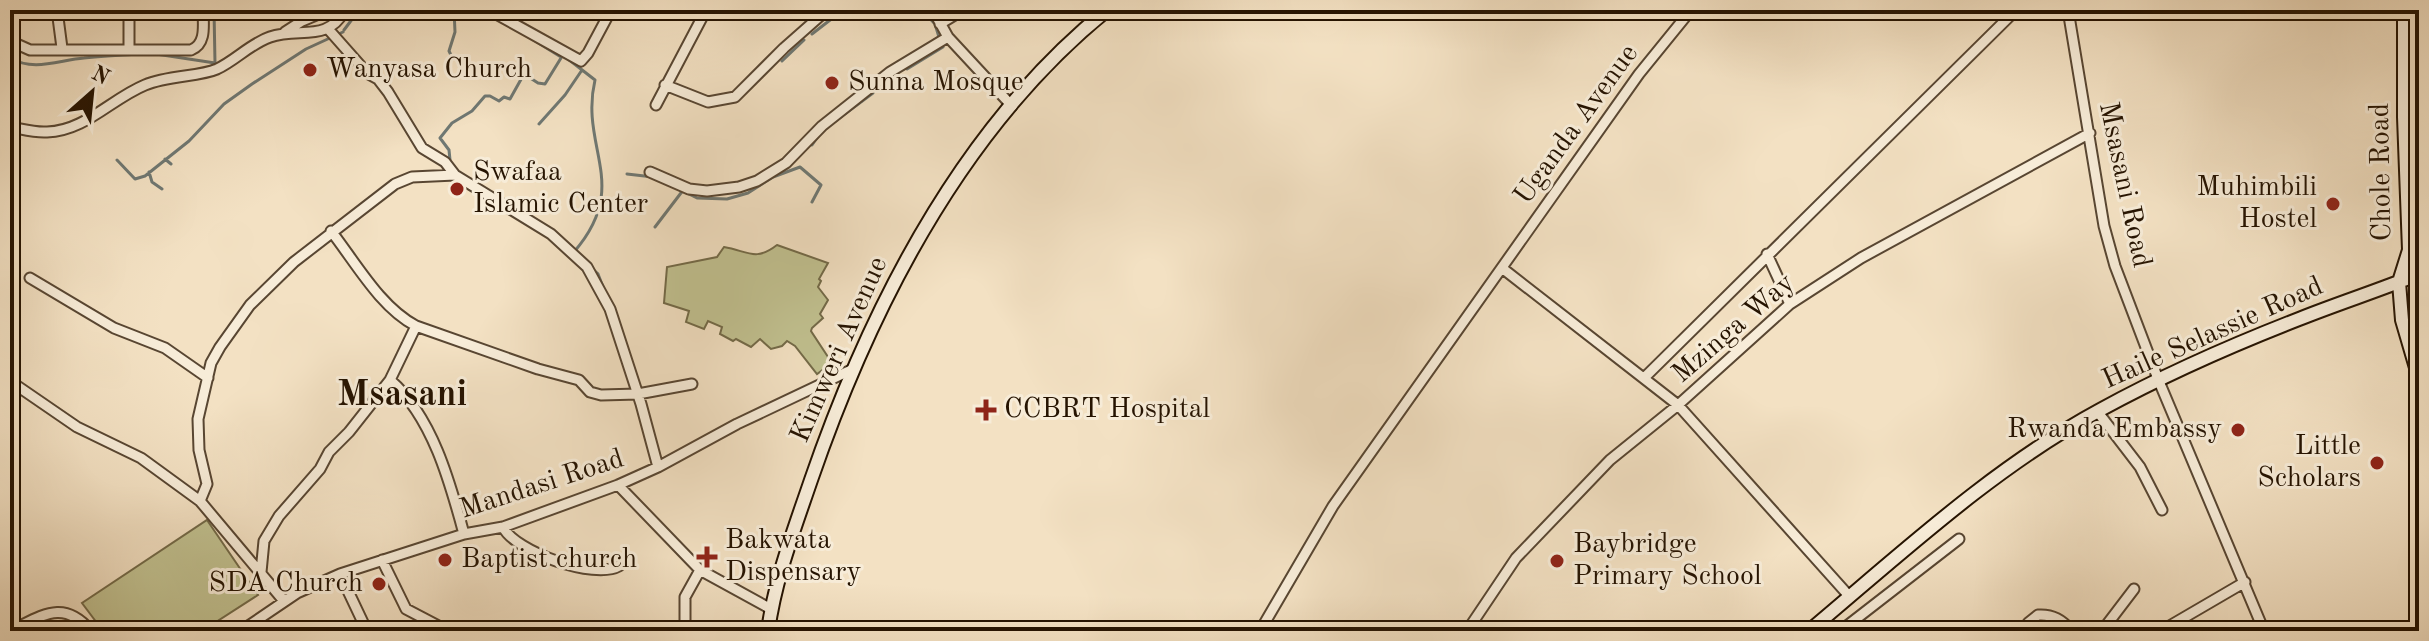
<svg xmlns="http://www.w3.org/2000/svg" width="2429" height="641" font-family="'Old Standard TT',serif">
  <style>
    .green { fill: #c1c190; stroke: #736a48; stroke-width: 2 }
    .lines { fill: none; stroke-linecap: round; stroke-linejoin: round }
    .stream { stroke: #6f7873; stroke-width: 3 }
    .street-casing { stroke: #584632; stroke-width: 13 }
    .secondary-casing { stroke: #251301; stroke-width: 16 }
    .street { stroke: #f7ecd8; stroke-width: 9 }
    .secondary { stroke: #f7ecd8; stroke-width: 12 }
    .poi-dot { fill: #8f2418; stroke: #f7ecd8; stroke-width: 3 }
    .labels { text-anchor: middle; dominant-baseline: central; stroke-width: 6; stroke-linejoin: round; paint-order: stroke }
    .poi-label { font-size: 28px; fill: #251301; stroke: #f7ecd8; text-anchor: start }
    .street-label { font-size: 28px; fill: #251301; stroke: #f7ecd8 }
    .district-label { font-size: 36px; font-weight: bold; fill: #251301; stroke: #f7ecd8 }
  </style>
  <rect width="100%" height="100%" fill="#f3e1c3"/>
  <filter id="stains"><feTurbulence type="fractalNoise" baseFrequency=".0025" numOctaves="4"/><feColorMatrix values="0 0 0 0 .2 0 0 0 0 .09 0 0 0 0 .02 0 0 0 .5 -.17"/></filter>
  <radialGradient id="worn" r=".72"><stop offset=".6" stop-color="#630" stop-opacity="0"/><stop offset="1" stop-color="#630" stop-opacity=".3"/></radialGradient>
  <path class="green" d="M777 245 828 263 819 279 821 281 818 287 828 300 820 314 823 318 812 328 811 331 832 363 817 374 795 346 787 341 782 346 771 349 760 339 751 347 736 339 733 341 720 334 722 327 708 321 704 329 686 322 689 311 664 303 667 267 717 257 724 247C748 251 755 262 777 245Z
    M207 520 258 595 202 631H103L82 603Z"/>
  <g class="lines">
    <path class="stream" d="M476 10 494 19
      M922 10 935 24 939 37 934 40
      M939 13 941 16 950 10
      M344 30 359 10
      M519 31 561 57 562 55
      M812 34 843 10
      M156 54 215 63 214 10
      M451 55 449 51 455 32 454 10
      M10 58C34 72 59 60 84 58 103 56 122 55 141 54
      M568 59 595 80C579 148 632 185 574 252
      M782 61 804 40
      M907 69 943 47
      M878 88 886 83
      M834 122 873 93
      M539 124 565 95 582 70
      M812 145 819 135
      M165 159 171 164
      M117 160 135 179 145 176 189 141 224 104 252 84 306 49 343 32
      M450 160 449 150 440 138 452 123 472 111 485 96H490L499 101 504 97 510 99 524 74 538 83 545 84 561 58
      M149 172 152 182 162 189
      M627 174 653 177
      M687 193 697 198 727 199 748 193 773 177 800 167 821 185 812 202
      M655 227 684 189
      M591 268 598 274 605 292"/>
    <g class="street-casing">
      <path id="street" d="M57 10 62 48
        M129 10V48
        M489 10 581 61 588 53 611 10
        M933 10 948 37 1012 106
        M2068 10 2104 226 2115 266 2158 379 2264 631
        M940 24 963 10
        M329 30 367 73 378 79 388 92 422 148 445 162 455 175
        M285 32 302 21 328 10
        M10 41 30 50H191C207 44 203 24 203 10
        M665 85 708 102 735 97 784 48 827 10
        M656 105 706 10
        M10 127C22 129 35 133 47 132 85 131 111 99 145 85 168 75 199 77 217 69 236 60 250 44 270 37 300 27 327 43 345 10
        M650 172 689 189 707 191 739 187 757 181 786 163 822 126 890 72 948 37
        M331 231C356 263 380 307 416 326L538 369 579 380 590 392 601 395 638 394 692 384
        M1767 254 1790 304
        M1502 268 1678 405 1850 597
        M30 278 114 328 165 348 208 378
        M1644 378 2016 10
        M390 380C432 416 450 482 464 534
        M10 381 77 427 141 458 200 501
        M2097 411 2140 467 2162 510
        M618 485 700 570 771 609
        M503 527C515 552 595 580 619 566
        M382 560 406 609 448 631
        M261 572 264 541 279 516 320 469 329 452 349 432 390 380 416 326
        M340 574 367 631
        M284 601 200 501 207 484 199 450 198 419 211 363 220 347 250 305 294 262 395 184 412 177 455 175 551 234 587 267 610 309 641 404 658 467
        M2028 623 2038 615C2053 614 2062 620 2072 631
        M1843 629 1959 539
        M10 631C42 616 63 598 91 631
        M241 631 297 593 340 574 464 534 503 527 618 485 658 467 737 424 853 369
        M685 631V597L700 570
        M1260 631 1333 506 1639 74 1691 10
        M1467 631 1516 558 1610 460 1678 405 1790 304 1861 258 2090 133
        M2102 631 2134 589
        M2161 631 2245 582"/>
    </g>
    <g class="secondary-casing">
      <path id="secondary" d="M2404 10V117L2409 250 2399 282 2402 320 2419 378
        M768 631C775 579 794 530 811 480 871 306 961 128 1107 10
        M1809 631C1902 553 1993 468 2100 410 2164 375 2232 345 2299 319 2339 303 2380 290 2419 274"/>
    </g>
    <use href="#street" class="street"/>
    <use href="#secondary" class="secondary"/>
  </g>
  <g class="poi-dot">
    <circle cx="310" cy="70" r="8"/>
    <circle cx="832" cy="83" r="8"/>
    <circle cx="457" cy="189" r="8"/>
    <circle cx="2333" cy="204" r="8"/>
    <path d="M982 398h8v8h8v8h-8v8h-8v-8h-8v-8h8z"/>
    <circle cx="2238" cy="430" r="8"/>
    <circle cx="2377" cy="463" r="8"/>
    <path d="M703 545h8v8h8v8h-8v8h-8v-8h-8v-8h8z"/>
    <circle cx="445" cy="560" r="8"/>
    <circle cx="1557" cy="561" r="8"/>
    <circle cx="379" cy="584" r="8"/>
  </g>
  <g class="labels">
    <g class="poi-label">
      <text x="326" y="70">Wanyasa Church</text>
      <text x="848" y="83">Sunna Mosque</text>
      <text x="473" y="173">Swafaa<tspan x="473" dy="32">Islamic Center</tspan></text>
      <text x="2317" y="188" text-anchor="end">Muhimbili<tspan x="2317" dy="32">Hostel</tspan></text>
      <text x="1004" y="410">CCBRT Hospital</text>
      <text x="2222" y="430" text-anchor="end">Rwanda Embassy</text>
      <text x="2361" y="447" text-anchor="end">Little<tspan x="2361" dy="32">Scholars</tspan></text>
      <text x="725" y="541">Bakwata<tspan x="725" dy="32">Dispensary</tspan></text>
      <text x="1573" y="545">Baybridge<tspan x="1573" dy="32">Primary School</tspan></text>
      <text x="461" y="560">Baptist church</text>
      <text x="363" y="584" text-anchor="end">SDA Church</text>
    </g>
    <g class="street-label">
      <text transform="translate(1577 125) rotate(-54)">Uganda Avenue</text>
      <text transform="translate(2382 172) rotate(-91)">Chole Road</text>
      <text transform="translate(2124 185) rotate(78)">Msasani Road</text>
      <text transform="translate(1734 329) rotate(-41)">Mzinga Way</text>
      <text transform="translate(2213 334) rotate(-24)">Haile Selassie Road</text>
      <text transform="translate(840 350) rotate(-66)">Kimweri Avenue</text>
      <text transform="translate(542 485) rotate(-18)">Mandasi Road</text>
    </g>
    <g class="district-label">
      <text x="402" y="396">Msasani</text>
    </g>
  </g>
  <rect width="2429" height="641" fill="none" stroke="#f3e1c3" stroke-width="40"/>
  <rect x="12" y="12" width="2405" height="617" fill="none" stroke="#251301" stroke-width="4"/>
  <rect x="20" y="20" width="2389" height="601" fill="none" stroke="#251301" stroke-width="2"/>
  <g transform="translate(92 92) rotate(27)" stroke="#f7ecd8" stroke-width="6" paint-order="stroke">
  <path d="M0-6L14 30L0 20L-14 30Z" fill="#251301"/>
  <text y="-12" font-size="22" font-weight="bold" text-anchor="middle" fill="#251301">N</text>
  </g>
  <rect width="100%" height="100%" filter="url(#stains)"/>
  <rect width="100%" height="100%" fill="url(#worn)"/>
</svg>
